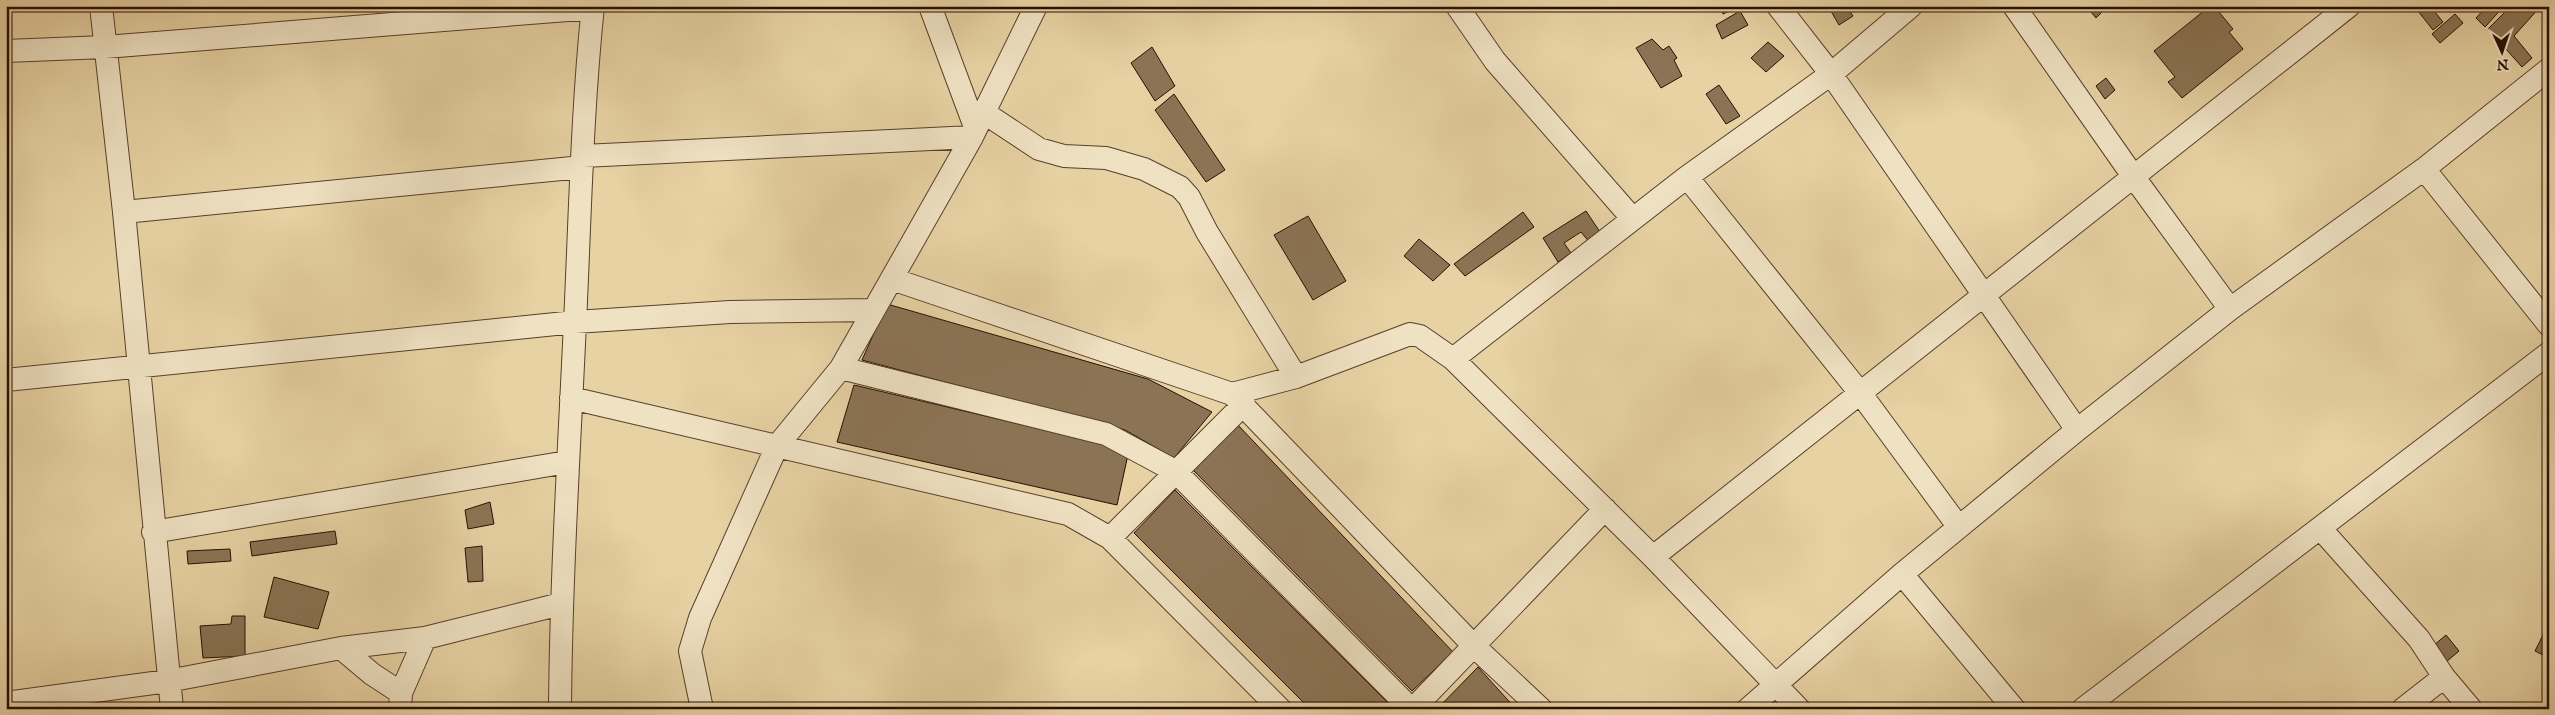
<svg xmlns="http://www.w3.org/2000/svg" width="2555" height="715" font-family="'IM FELL English',serif">
  <style>
    .building { fill: #8b7455; stroke: #280e00 }
    .lines { fill: none; stroke-linecap: round; stroke-linejoin: round }
    .minor-casing { stroke: #583f29; stroke-width: 24 }
    .minor { stroke: #efe2c3; stroke-width: 22 }
  </style>
  <rect width="100%" height="100%" fill="#e7d2a3"/>
  <filter id="stains"><feTurbulence type="fractalNoise" baseFrequency=".004" numOctaves="4"/><feColorMatrix values="0 0 0 0 .2 0 0 0 0 .09 0 0 0 0 .02 0 0 0 .5 -.17"/></filter>
  <radialGradient id="worn" r=".72"><stop offset=".6" stop-color="#630" stop-opacity="0"/><stop offset="1" stop-color="#630" stop-opacity=".3"/></radialGradient>
  <path class="building" d="M1720 6H1740L1723 14Z
    M1828 6H1846L1853 16 1839 25Z
    M2086 6H2108L2096 18Z
    M2210 6H2214L2233 29 2229 32 2243 49 2182 98 2168 82 2175 77 2154 51Z
    M2414 6H2430L2443 22 2433 30Z
    M2487 6H2504L2485 27 2476 18Z
    M2511 6 2540 7 2514 36 2532 58 2522 67 2488 29Z
    M1740 11 1748 25 1722 39 1716 25Z
    M2455 14 2463 23 2440 43 2432 34Z
    M1652 39 1663 50 1669 46 1677 58 1674 60 1682 76 1661 88 1636 48Z
    M1768 42 1784 56 1766 72 1751 58Z
    M1152 47 1175 86 1155 101 1131 63Z
    M2106 78 2115 90 2105 99 2096 86Z
    M1719 85 1740 116 1726 124 1706 94Z
    M1174 94 1225 170 1206 182 1155 110Z
    M1586 211 1602 235 1590 243 1581 232 1564 243 1571 253 1558 262 1543 238Z
    M1523 212 1534 227 1465 276 1454 264Z
    M1308 216 1346 281 1313 300 1274 235Z
    M1419 239 1450 265 1433 281 1404 256Z
    M887 304 1148 379 1212 412 1174 458 1125 430 862 360Z
    M854 385 1129 450 1117 505 837 442Z
    M1237 424 1453 652 1412 691 1193 470Z
    M1175 490 1394 709H1310L1134 533Z
    M490 502 494 524 468 529 465 510Z
    M335 531 337 544 252 556 250 542Z
    M482 546 483 581 468 582 465 548Z
    M230 549 231 561 188 564 187 551Z
    M274 577 329 592 318 629 264 617Z
    M232 616H245V656L203 658 200 626 231 624Z
    M2544 633 2549 636V658L2535 651Z
    M2446 635 2459 651 2446 662 2433 646Z
    M1478 667 1516 709H1437Z"/>
  <g class="lines">
    <g class="minor-casing">
      <path id="minor" d="M101 6 124 212 172 709
        M930 6 975 127
        M1457 6 1495 61 1632 218
        M1778 6 1831 74 2077 430
        M2014 6 2133 176 2230 309
        M6 51 105 47 593 8
        M983 112 1039 149 1064 156 1106 158 1144 169 1180 187 1189 197 1207 232 1296 377
        M583 156 972 137
        M2424 169 2549 325
        M1687 177 1861 394 1958 526
        M124 212 582 167
        M892 279 1232 394 1474 646 1541 709
        M1453 359 1653 557 1799 709
        M841 368 1106 434 1175 471 1411 709
        M6 380 575 322 730 312 872 310
        M1232 394 1296 377 1410 334 1420 336 1453 359 1687 177 1831 74 1911 6
        M571 398 1068 514 1110 538 1280 709
        M2320 528 2419 639 2444 677 2471 709
        M153 532 567 462
        M1110 538 1244 404
        M1653 557 2349 6
        M1902 574 2014 709
        M341 648 372 674 401 693 400 709
        M401 693 425 638
        M6 703 168 681 341 648 425 638 561 604
        M560 709C561 580 569 452 575 323 580 218 582 111 593 6
        M702 709 690 651 700 618 777 446 841 368 972 137 1036 6
        M1413 709 1605 509
        M1748 709 1902 574 2077 430 2230 309 2424 169 2549 69
        M2083 709 2549 353
        M2403 709 2444 677"/>
    </g>
    <use href="#minor" class="minor"/>
  </g>
  <rect width="2555" height="715" fill="none" stroke="#e7d2a3" stroke-width="25"/>
  <rect x="8" y="8" width="2540" height="700" fill="none" stroke="#280e00" stroke-width="2.5"/>
  <rect x="12" y="12" width="2530" height="690" fill="none" stroke="#280e00"/>
  <g transform="translate(2502 52) rotate(177)" stroke="#efe2c3" stroke-width="4" paint-order="stroke">
  <path d="M0-4L9 19L0 12L-9 19Z" fill="#280e00"/>
  <text y="-8" font-size="14" font-weight="bold" text-anchor="middle" fill="#280e00">N</text>
  </g>
  <rect width="100%" height="100%" filter="url(#stains)"/>
  <rect width="100%" height="100%" fill="url(#worn)"/>
</svg>
